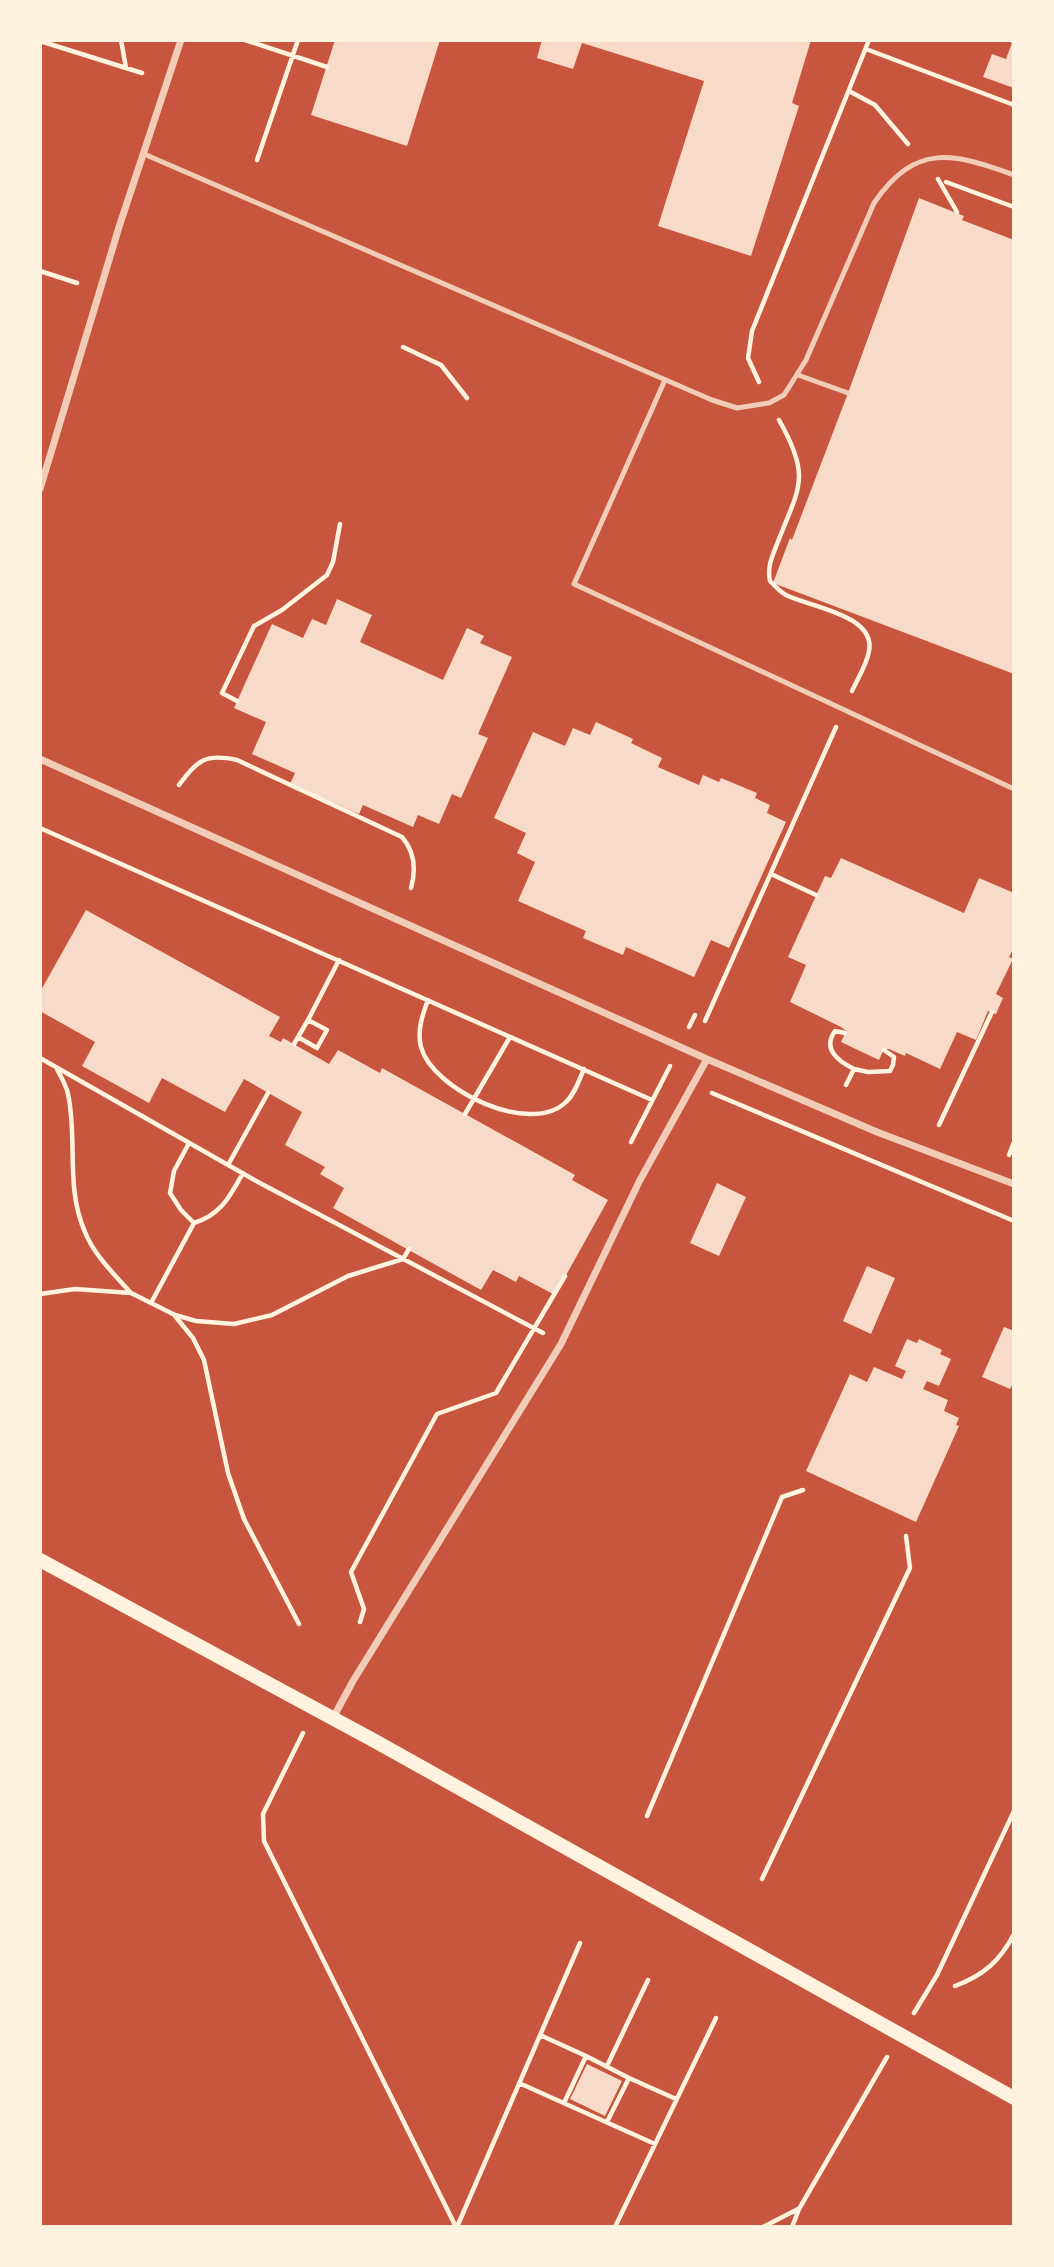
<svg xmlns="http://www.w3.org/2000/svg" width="1054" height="2267" font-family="'PT Sans Narrow',sans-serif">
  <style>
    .building { fill: #f7dbc8 }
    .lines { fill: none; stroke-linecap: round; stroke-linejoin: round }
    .path { stroke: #fff3e0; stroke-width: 4.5 }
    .service { stroke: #f1ccb7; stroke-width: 5 }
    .minor { stroke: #f1ccb7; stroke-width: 7 }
    .secondary { stroke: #fff3e0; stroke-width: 14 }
  </style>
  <rect width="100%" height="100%" fill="#c8553d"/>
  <path class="building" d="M335 40H440L407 146 311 115Z
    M542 40H811L792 103 799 106 751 256 658 226 704 81 582 43 573 69 537 58Z
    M1006 40H1014V88L983 77 992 54 1006 59 1012 43Z
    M919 198 964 216 962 220 1014 240V674L773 583 790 538 792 540 848 393Z
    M337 599 372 615 360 642 443 680 467 628 484 636 480 643 512 657 478 734 488 738 461 798 452 794 439 824 418 815 413 827 363 805 359 814 290 784 295 773 252 754 266 722 234 708 272 624 303 638 312 619 326 625Z
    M596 722 633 739 631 743 662 758 658 767 699 785 703 775 719 782 721 778 757 793 755 798 770 805 767 813 786 822 729 948 711 940 694 977 626 947 623 955 583 938 586 931 518 901 535 862 517 853 526 833 494 818 533 732 565 746 573 728 590 735Z
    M841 858 964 913 979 878 1014 893V947L1009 957 1013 959 996 994 1003 998 996 1014 988 1011 976 1040 957 1032 940 1069 906 1053 905 1056 889 1049H884L879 1060 841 1042 846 1031 841 1027 790 1002 806 965 788 957 825 876 831 878Z
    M86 910 280 1017 269 1036 281 1042 283 1038 329 1064 338 1050 380 1073 382 1068 575 1175 572 1180 608 1200 555 1295 519 1276 516 1282 493 1270 481 1290 333 1208 344 1188 320 1174 325 1167 285 1145 302 1112 244 1079 225 1112 162 1078 149 1103 82 1066 95 1042 40 1011V992Z
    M717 1183 746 1197 719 1256 690 1243Z
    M867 1266 895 1278 871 1334 843 1321Z
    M1004 1327 1014 1331V1381L1010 1389 982 1377Z
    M907 1339 917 1343 919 1339 942 1350 940 1354 951 1359 939 1386 927 1381 923 1389 948 1400 944 1411 959 1418 956 1425 959 1426 916 1522 806 1471 850 1374 867 1382 874 1367 902 1379 906 1371 895 1366Z
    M587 2064 622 2081 605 2116 570 2099Z"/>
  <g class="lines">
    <path class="path" d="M121 40 126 68
      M245 40 327 67
      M40 41 142 73
      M866 49 1014 105
      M849 91 875 105 908 144
      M257 160 298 40
      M938 179 957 212
      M946 182 1014 207
      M40 271 77 283
      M403 347 441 365 467 398
      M759 382 748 358 752 331 869 40
      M779 420C812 478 799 487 777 544 772 557 767 567 770 581 775 586 780 592 786 595 810 607 876 615 869 651 867 664 858 678 852 691
      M237 701 222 693 254 626 282 610 327 575 333 562 340 524
      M179 785C198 760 205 753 237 760L402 837C415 852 416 870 411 888
      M40 828 652 1100
      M771 874 816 895
      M428 1000C422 1016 417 1031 421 1047 432 1089 530 1137 566 1102 575 1094 579 1080 584 1069
      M705 1021 836 727
      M689 1027 695 1015
      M845 1033 835 1031C822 1049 838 1061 854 1069
      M298 1037 317 1048 327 1030 308 1020 339 960
      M294 1044 308 1020
      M40 1058 258 1182 543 1333
      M57 1069C61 1077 66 1085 68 1094 78 1140 65 1187 85 1232 94 1255 114 1274 130 1292
      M846 1085 854 1069 868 1072 890 1071 893 1065 894 1057 884 1050
      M712 1093 1014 1221
      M465 1114 510 1037
      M939 1125 992 1012
      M631 1142 670 1066
      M189 1143 174 1171 170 1193 181 1210 194 1223
      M1009 1155 1014 1142
      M228 1165 268 1093
      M40 1294 75 1289 131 1293 175 1315 196 1321 234 1324 272 1315 348 1276 403 1259 409 1249
      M151 1303 194 1223C221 1215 230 1196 243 1173
      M175 1316 193 1338 204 1360 228 1473 244 1519 299 1624
      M360 1622 364 1609 351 1572 437 1414 496 1393 565 1276
      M303 1733 263 1814 264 1841 456 2227
      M647 1816 782 1497 803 1490
      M762 1879 910 1568 906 1536
      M955 1986C984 1975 1000 1961 1014 1934
      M914 2013 937 1975 1014 1811
      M540 2035 586 2056
      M607 2066 648 1980
      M629 2078 676 2099
      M519 2083 655 2144
      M564 2103 586 2056 629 2078 607 2122
      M457 2227 580 1943
      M615 2227 716 2018
      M763 2227 798 2209
      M792 2227 799 2209 887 2057"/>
    <path class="service" d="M144 154 712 400 737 408 769 403 784 395 806 360 874 203C916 142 953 153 1014 175
      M798 375 848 393
      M665 380 574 584 1014 789"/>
    <path class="minor" d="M40 489 119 227 181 40
      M40 759 707 1059 877 1132 1014 1184
      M333 1718 353 1681 561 1344 640 1180 707 1059"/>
    <path class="secondary" d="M40 1560 373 1740 1014 2098"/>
  </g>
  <rect width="1054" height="2267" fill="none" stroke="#fff3e0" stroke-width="84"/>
</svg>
